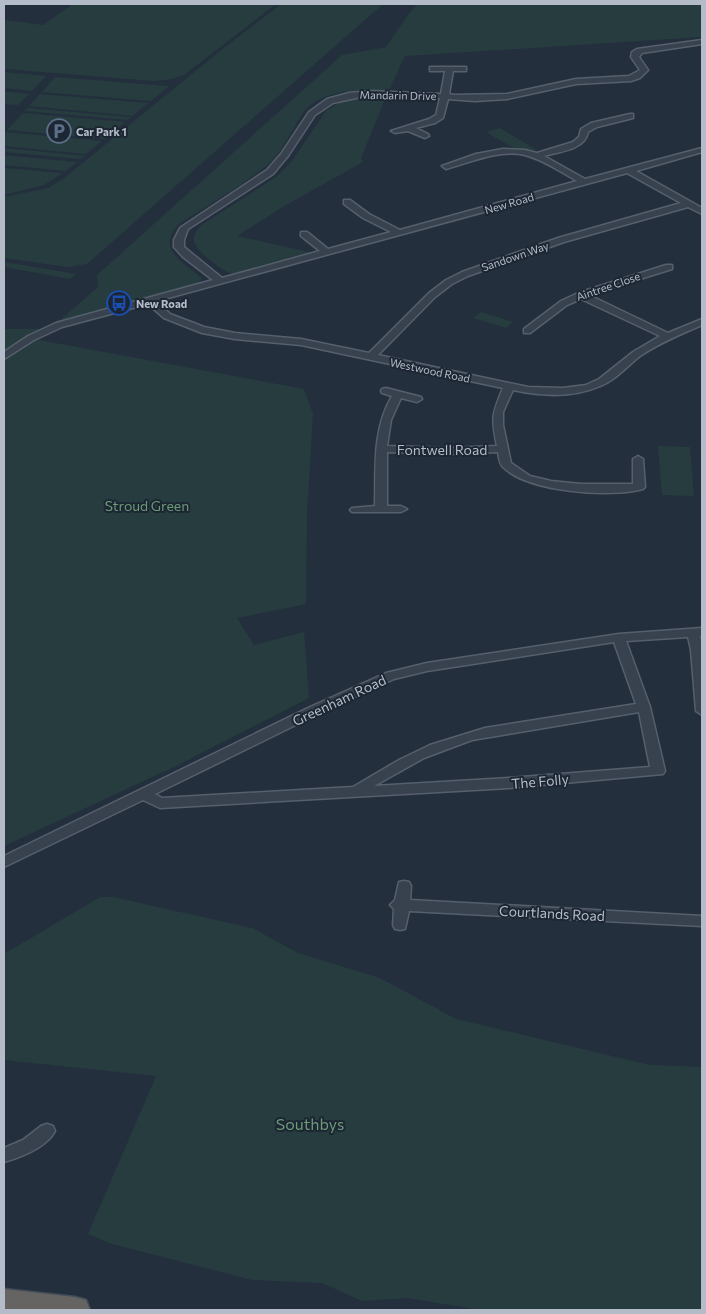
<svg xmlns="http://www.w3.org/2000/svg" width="706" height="1314" font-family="Commissioner,sans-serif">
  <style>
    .green { fill: #263c3f }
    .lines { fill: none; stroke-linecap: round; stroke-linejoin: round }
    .minor-casing { stroke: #565f6c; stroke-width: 3 }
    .trunk-casing { stroke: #434c59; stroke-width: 3 }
    .minor { fill: #38414e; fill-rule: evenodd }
    .trunk { fill: #656462; fill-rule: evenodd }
    .labels { text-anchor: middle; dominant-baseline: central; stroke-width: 4; stroke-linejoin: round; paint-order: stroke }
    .far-street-label { font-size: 11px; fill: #b4bcc9; stroke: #1d2633 }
    .far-poi-label { font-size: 11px; font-weight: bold; fill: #b4bcc9; stroke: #1d2633; text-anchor: start }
    .street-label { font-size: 14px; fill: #b4bcc9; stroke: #1d2633 }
    .park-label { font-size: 14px; fill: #6b9a76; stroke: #1d2633 }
    .near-park-label { font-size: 16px; fill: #6b9a76; stroke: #1d2633 }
  </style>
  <rect width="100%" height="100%" fill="#242f3e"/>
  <path class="green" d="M73 4H276L184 75 172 79 154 81 4 69V20L43 25Z
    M281 4H383L87 264 68 267 4 258V197L48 188 63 179 225 47Z
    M418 4H702V37L405 56 389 90C362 90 321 88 303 113 291 131 283 152 266 166 239 188 208 205 179 224 155 249 183 262 202 278L198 284 57 323 98 287 97 275 342 55 386 47 410 12Z
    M4 72 46 76 32 91 4 88Z
    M55 77 168 86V87L151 101 42 92Z
    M4 91 29 94 18 105 4 104Z
    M40 94 148 103 133 116 29 106Z
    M358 97H386L361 158 363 162 286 205 237 236 313 253 233 274C223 272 195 251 194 241 193 233 198 229 203 224L276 177 291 162 326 111 339 103Z
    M28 108 132 117 127 120 25 111Z
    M23 113 125 122 105 139 7 130Z
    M500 128 537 150 515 149 486 132Z
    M5 132 102 141 86 154 4 146Z
    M4 148 85 156 80 159 4 152Z
    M4 155 77 162 66 171 4 165Z
    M4 168 63 173 44 185 4 195Z
    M4 262 76 274 70 279 4 267Z
    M481 312 513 322 506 328 473 318Z
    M4 329H40L39 340 304 389 313 414 307 514 306 604 237 618 254 645 304 632 309 698 176 766 4 846Z
    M658 446 690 447 694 496 662 495Z
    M100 897H113L252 928 298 953 380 978 456 1019 650 1065 702 1067V1310H481L407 1298 362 1301 322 1283 252 1280 112 1244 88 1234 156 1076 4 1060V954Z"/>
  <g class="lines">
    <g class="minor-casing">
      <path id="minor" d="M702 40V44L642 53 639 57 648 70 640 78 631 81 576 84 507 99 475 101 448 99 443 118 435 123 416 128 428 134 429 136 425 138 408 131 395 133 391 131 429 119 436 115 440 98 370 95 333 103 315 115 288 156 273 174 188 229 184 240V247L222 278 320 251 301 236V232H307L328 249 391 232 363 218 344 204V200H350L369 214 400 230 577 181C561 172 544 160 525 155 499 149 471 162 446 169L442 166 476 154 503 149 525 150 537 153 573 142 579 137 581 129 591 123 630 114H633V118L597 127 588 132C585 150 558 152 544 156L585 179 702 148V152L636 171 702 208V214L688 207 564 242 468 276 452 284 435 297 378 355 528 387 563 388 586 385 599 379 633 352 660 336 581 299 567 305 530 333H524V329L561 301 578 293 666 265H672V269L589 295 668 333 702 319V325C681 334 659 343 640 356 627 366 616 380 600 386 574 398 541 396 513 390L503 412V425L511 463 530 476 551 481 581 484H633V459L638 456 643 459 645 487 643 489C610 498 528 492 503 467 499 463 499 457 498 452L450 454 387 452V506H401L407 509 401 512H352L350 510 352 508 375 506C376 468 372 430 392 396L382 393 381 391 382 389 386 388 421 397 422 399 417 402 401 398 391 420 387 446 450 448 497 446C491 418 492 414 503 388L301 345 235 339 202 333 164 318 148 304 62 327 34 340 4 359V352L28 336 56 323 213 280 183 257 174 247V240L180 228 267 170 281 154 309 112 327 99 349 93 370 91 441 94 445 71H430V67H466V71H453L449 94 454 95 507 94 576 79 629 76 640 70 631 57 632 52 637 49ZM627 173 681 203 558 238 462 272 446 280 429 293 369 353 301 339 235 333 204 327 170 314 157 301Z
        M702 628V636H700L702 646V715L696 711 691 650 688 637 626 641 650 707 665 771 663 774 509 788 160 808 143 800 4 867V856L310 707 386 673 427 663 619 634ZM614 642 636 704 485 728 430 745 399 760 353 787 162 798 155 794 320 713 394 679 427 671ZM639 712 650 767 509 778 374 786 424 758 472 740Z
        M404 881 409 882 411 886 410 900 702 916V926L409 911 405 929 400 930 395 929 393 925 394 909 390 905 395 900 399 882Z
        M47 1124 53 1126 55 1131C46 1148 21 1157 4 1162V1148L23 1140 41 1126Z"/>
    </g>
    <g class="trunk-casing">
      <path id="trunk" d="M4 1289 75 1297 86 1300 90 1310H4Z"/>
    </g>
    <use href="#minor" class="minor"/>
    <use href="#trunk" class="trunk"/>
  </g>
  <defs>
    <g id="parking-ring" transform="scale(1.25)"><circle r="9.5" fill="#1d2633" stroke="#5c6f8a" stroke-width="1.5"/><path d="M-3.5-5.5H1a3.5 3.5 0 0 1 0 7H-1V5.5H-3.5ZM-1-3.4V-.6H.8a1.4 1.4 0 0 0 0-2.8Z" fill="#5c6f8a"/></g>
    <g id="bus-ring" transform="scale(1.25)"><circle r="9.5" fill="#1d2633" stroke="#1a4fb4" stroke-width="1.5"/><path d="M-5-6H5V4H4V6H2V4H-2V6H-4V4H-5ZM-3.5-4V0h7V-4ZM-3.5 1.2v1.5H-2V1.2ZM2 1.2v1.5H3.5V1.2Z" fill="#1a4fb4"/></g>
  </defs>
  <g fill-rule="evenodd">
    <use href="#parking-ring" x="59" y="131"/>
    <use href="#bus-ring" x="119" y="303"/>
  </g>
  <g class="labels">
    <g class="far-street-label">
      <text transform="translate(398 95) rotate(1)">Mandarin Drive</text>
      <text transform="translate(509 203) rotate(-16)">New Road</text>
      <text transform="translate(515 256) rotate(-19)">Sandown Way</text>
      <text transform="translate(608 286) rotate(-19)">Aintree Close</text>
      <text transform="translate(430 370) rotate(12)">Westwood Road</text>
    </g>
    <g class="far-poi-label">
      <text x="76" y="131">Car Park 1</text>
      <text x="136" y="303">New Road</text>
    </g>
    <g class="street-label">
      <text x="442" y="449">Fontwell Road</text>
      <text transform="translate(339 700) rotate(-25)">Greenham Road</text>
      <text transform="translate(540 781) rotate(-5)">The Folly</text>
      <text transform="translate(552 913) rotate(3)">Courtlands Road</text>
    </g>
    <g class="park-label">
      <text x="147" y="505">Stroud Green</text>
    </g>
    <g class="near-park-label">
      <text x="310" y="1123">Southbys</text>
    </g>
  </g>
  <rect width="706" height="1314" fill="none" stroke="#b4bcc9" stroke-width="10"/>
</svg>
